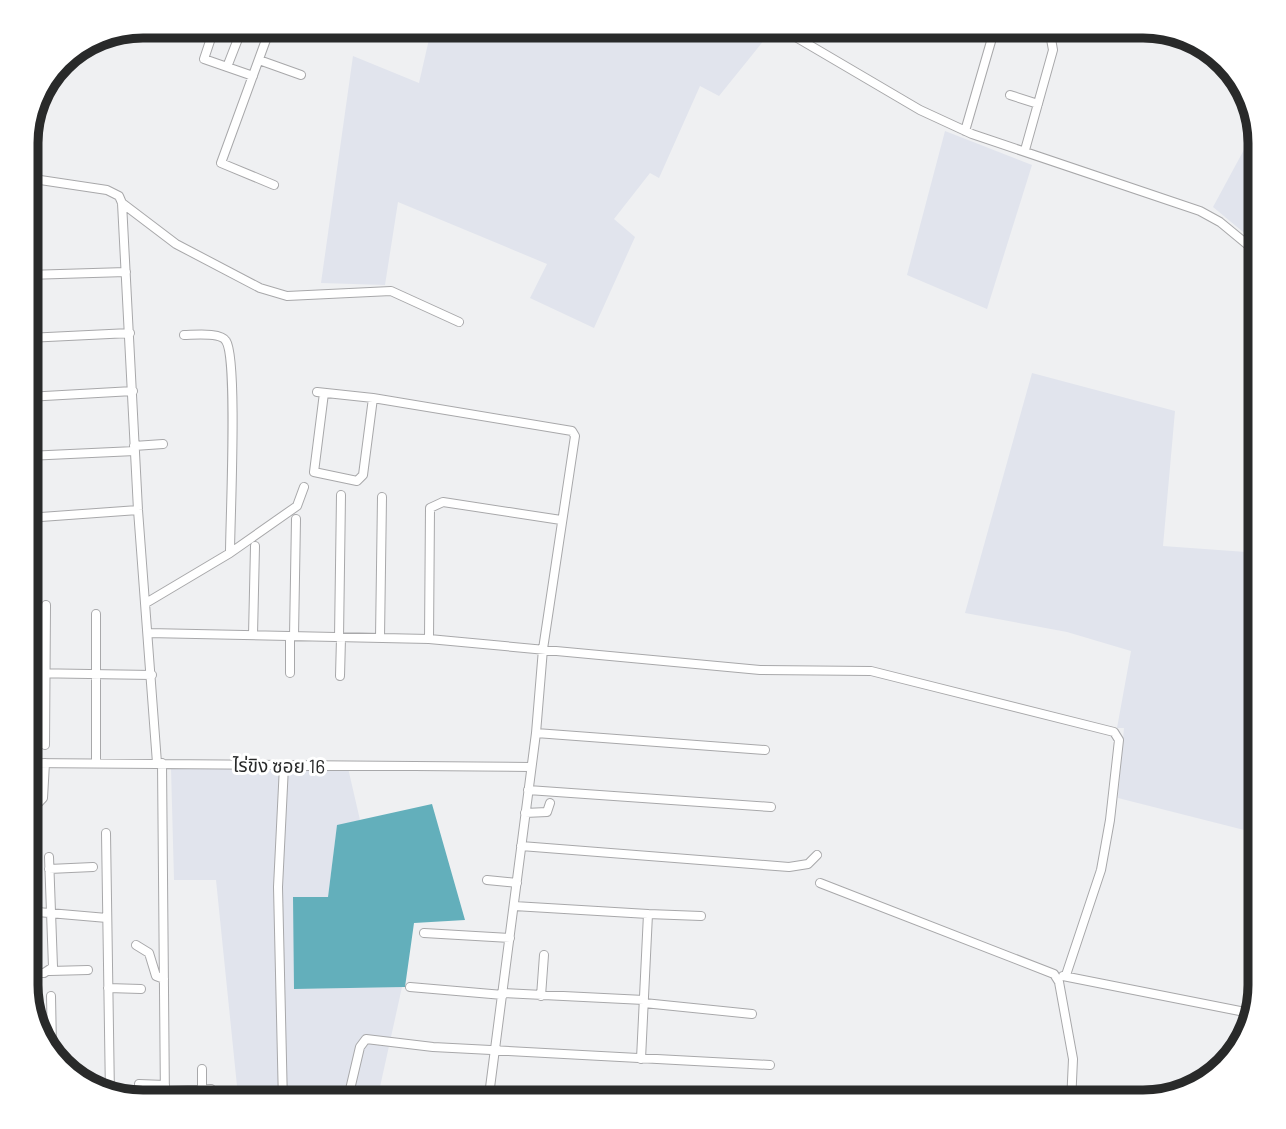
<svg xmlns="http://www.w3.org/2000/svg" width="1286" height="1129" font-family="Barlow,'Noto Sans Thai',sans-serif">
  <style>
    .built { fill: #e1e4ed }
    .water { fill: #63afbb }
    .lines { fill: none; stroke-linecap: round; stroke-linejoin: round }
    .minor-casing { stroke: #a8a8aa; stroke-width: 10 }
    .minor { stroke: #fff; stroke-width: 8 }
    .labels { text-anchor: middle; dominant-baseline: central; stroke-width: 6; stroke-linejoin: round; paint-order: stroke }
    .street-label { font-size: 19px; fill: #292a2a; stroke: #fff }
    .rim { fill: none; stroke: #292a2a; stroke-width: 9 }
  </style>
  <rect width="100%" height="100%" fill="#eff0f2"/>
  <path class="built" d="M432 26H768L773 29 719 96 700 86 659 178 650 173 614 219 635 237 594 328 530 298 547 264 398 202 385 285 321 283 353 56 419 83Z
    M945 131 1032 165 987 309 907 275Z
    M1257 132 1260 144V246L1213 207 1246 146Z
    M1032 373 1175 411 1163 546 1260 553V834L1118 798 1124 728H1117L1131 651 1067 632 965 613Z
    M171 768H348L360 820 337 826 328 897 294 989 402 987 378 1096 364 1095 362 1102 297 1098V1091L292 1087 237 1086 216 880H174Z"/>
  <path class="water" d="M432 804 465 920 414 923 405 987 294 989 293 897H328L337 825Z"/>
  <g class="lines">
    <g class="minor-casing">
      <path id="minor" d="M215 26 204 59 253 76
        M271 26 221 163 274 185
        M777 26 920 110 972 134 1200 211 1220 222 1260 255
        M259 60 301 75
        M227 67 243 26
        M1010 95 1038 104
        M965 131 992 38
        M1025 150 1053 50 1051 39 1027 29
        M27 178 107 190 119 196 122 203 138 510 157 763
        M122 203 176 244 260 288 287 296 391 291 459 322
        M27 275 126 272
        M27 338 130 333
        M317 392 373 398 572 431 575 436 543 649 536 733 488 1103
        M324 393 314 472 357 481 363 475 373 398
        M27 397 133 391
        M134 446 163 444
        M27 456 135 451
        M27 518 138 510
        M230 553 297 506 304 487
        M146 603 230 553C230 521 238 359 226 341 221 332 194 335 184 335
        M148 633 429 639 760 670 871 671 1114 732 1119 740 1110 820 1101 870 1066 975
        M253 635 255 546
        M290 636V673
        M294 636 296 519
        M339 638 341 495
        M380 638 382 497
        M429 639 430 508 443 502 561 520
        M27 673 152 675
        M340 676 341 638
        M536 733 765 750
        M45 745 46 605
        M96 762V614
        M26 763 531 767
        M162 763 165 1103
        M528 790 771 807
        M525 813 547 812 550 803
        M26 816 43 798 45 763
        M106 833 110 1096
        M521 846 789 867 808 864 817 855
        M49 869 93 867
        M487 880 517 883
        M820 883 1054 974 1059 982 1073 1059 1071 1103
        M514 906 648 914 641 1059
        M26 911 107 918
        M648 914 701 916
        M424 933 510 938
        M136 945 149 953 156 976 164 979
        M50 971 88 970
        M26 973H44L53 967 49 857
        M1063 976 1250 1013
        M410 987 503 995
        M108 988 141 989
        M504 993 644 1000
        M51 996 52 1048
        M541 996 544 955
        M644 1003 752 1014
        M202 1069V1089
        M139 1084 165 1085
        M165 1091 211 1089
        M283 1096 348 1098 360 1047 366 1039 433 1047 770 1065
        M372 1100 409 1103
        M224 1102V1103
        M283 1103 278 887 284 766"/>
    </g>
    <use href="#minor" class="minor"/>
  </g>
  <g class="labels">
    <g class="street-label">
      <text transform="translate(279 765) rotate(1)">ไร่ขิง ซอย 16</text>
    </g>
  </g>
  <path d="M0 0H1286V1129H0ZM143 38H1143A105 105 0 0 1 1248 143V985A105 105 0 0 1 1143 1090H143A105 105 0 0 1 38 985V143A105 105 0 0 1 143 38Z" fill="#fff" fill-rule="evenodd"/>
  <path class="rim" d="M143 38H1143A105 105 0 0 1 1248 143V985A105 105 0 0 1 1143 1090H143A105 105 0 0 1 38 985V143A105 105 0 0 1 143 38Z"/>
</svg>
